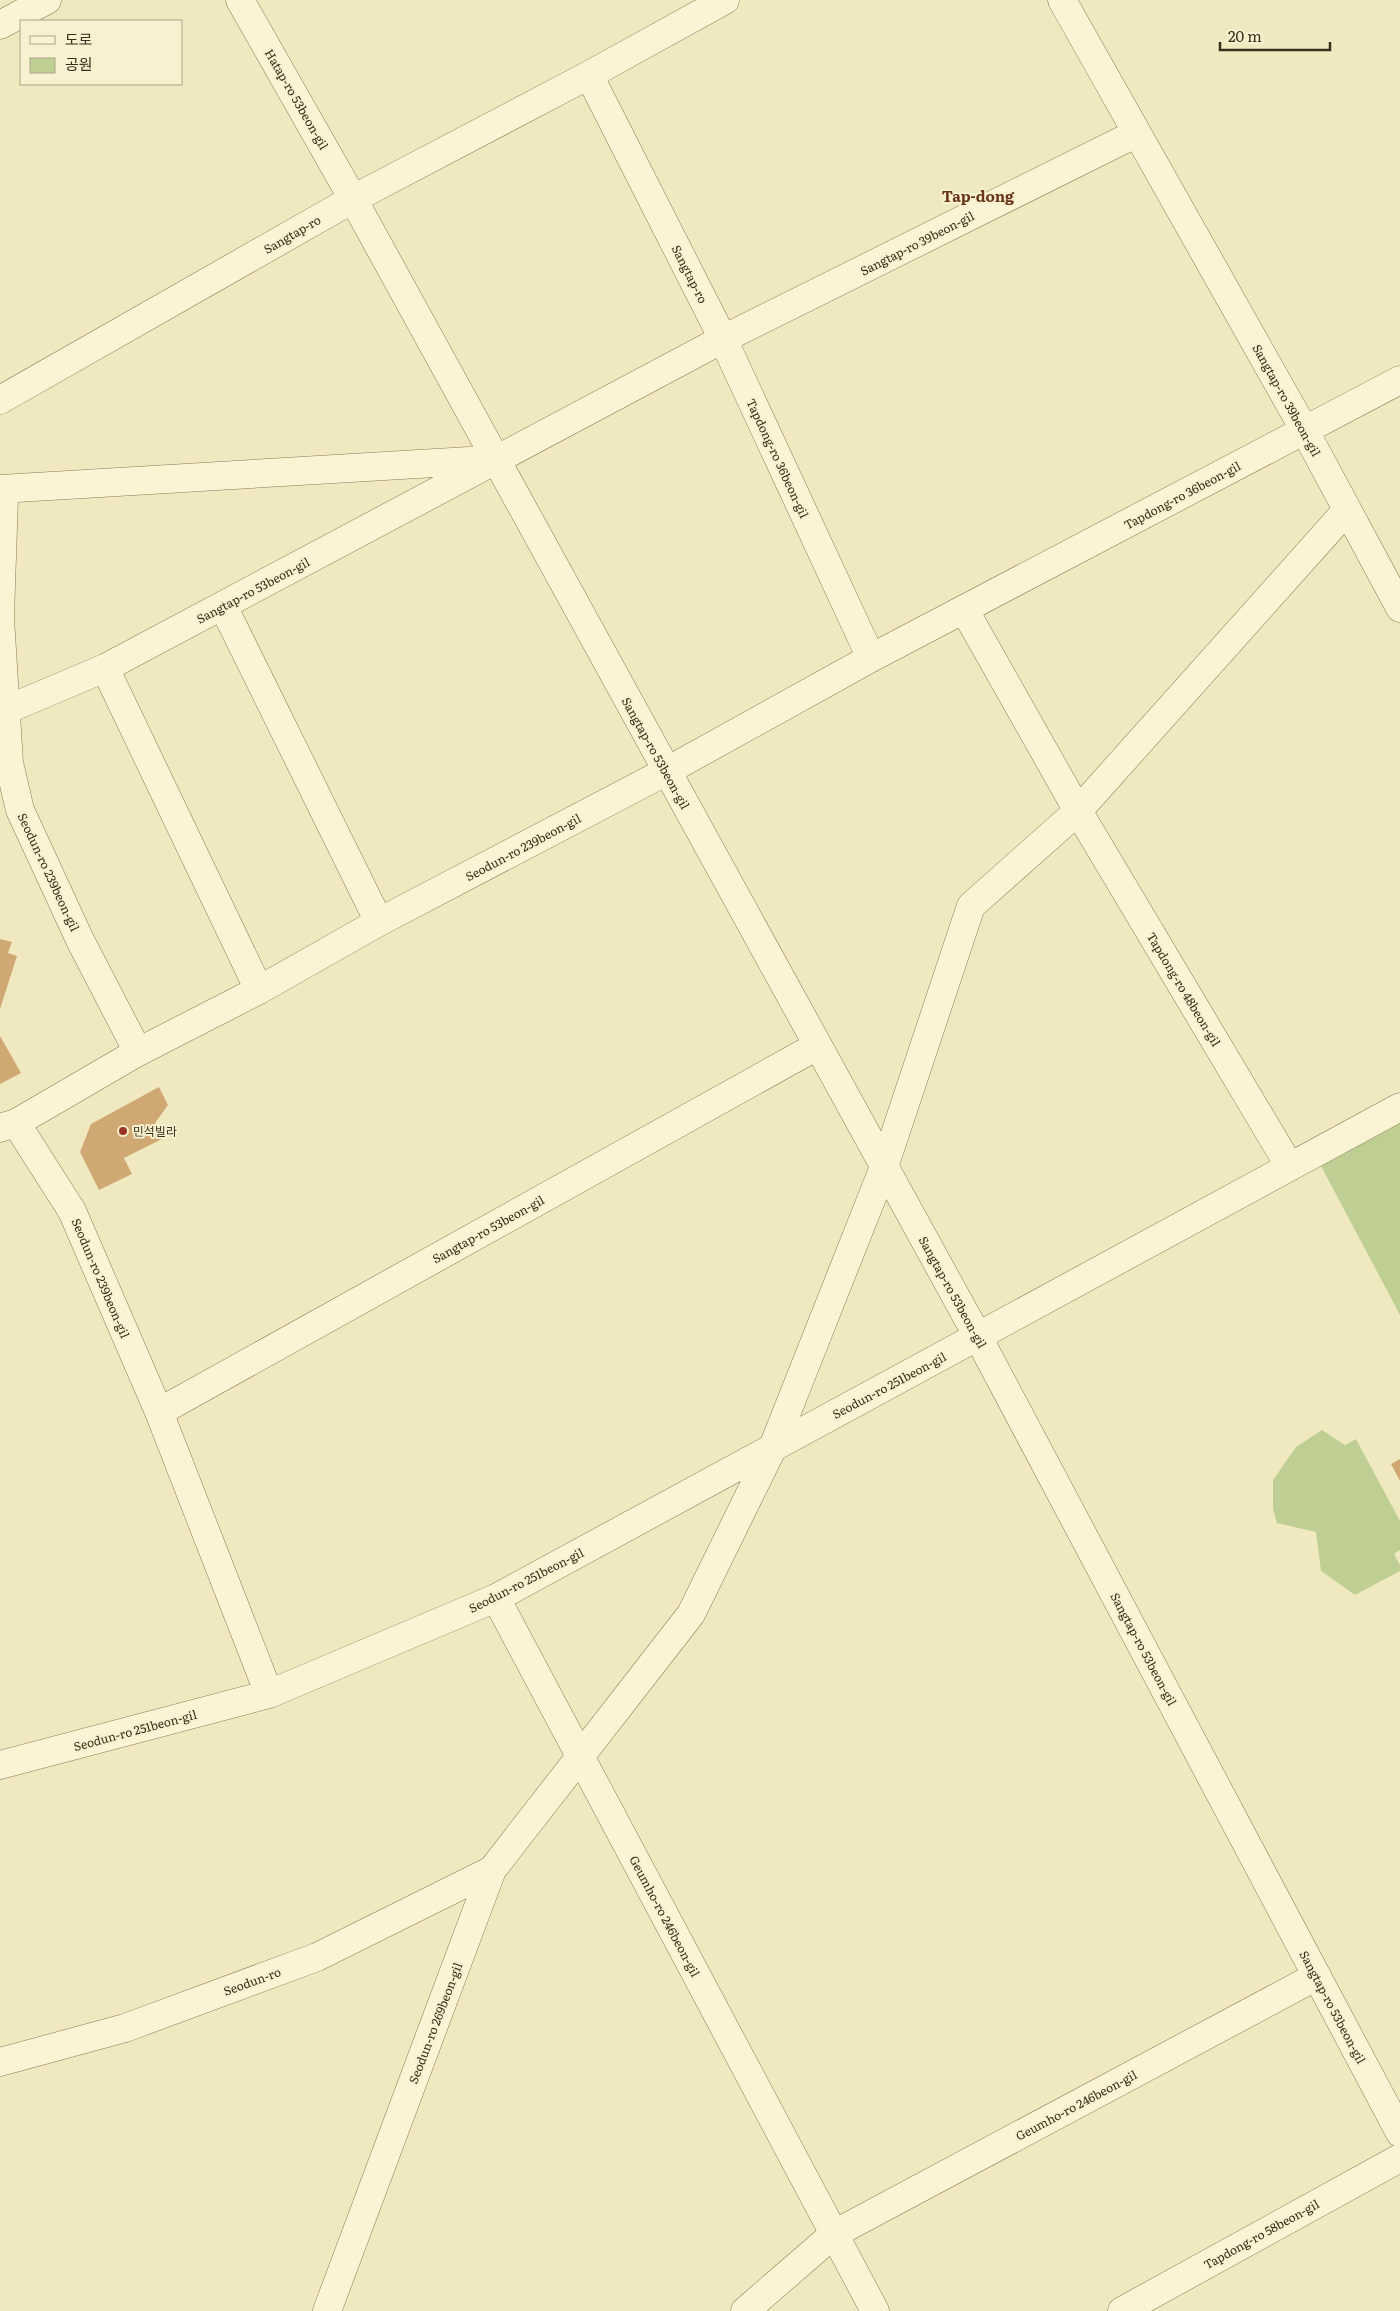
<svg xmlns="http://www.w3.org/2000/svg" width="1400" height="2311" font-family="Literata,'Noto Sans KR',serif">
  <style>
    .green { fill: #bfcf94 }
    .building { fill: #d0a874 }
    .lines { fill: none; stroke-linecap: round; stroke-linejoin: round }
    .minor-casing { stroke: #8a7a57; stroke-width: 29 }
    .minor { stroke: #faf4d4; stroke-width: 28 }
    .poi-dot { fill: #9c3424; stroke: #f7f1d0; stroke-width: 2 }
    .labels { text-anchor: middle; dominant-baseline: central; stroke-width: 4; stroke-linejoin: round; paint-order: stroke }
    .street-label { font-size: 12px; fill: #392e1c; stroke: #f7f1d0 }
    .poi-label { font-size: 12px; fill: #392e1c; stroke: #f7f1d0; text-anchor: start }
    .quarter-label { font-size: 15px; font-weight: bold; fill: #683519; stroke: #f7f1d0 }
  </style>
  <rect width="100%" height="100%" fill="#f0e9c0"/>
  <path class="green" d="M1400 1121V1315L1320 1164Z
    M1322 1430 1345 1445 1356 1439 1400 1521V1550L1394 1554 1400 1565V1571L1355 1595 1321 1571 1316 1532 1277 1523 1273 1509V1480L1296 1447Z"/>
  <path class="building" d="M0 939 12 942 8 953 17 956 0 1009Z
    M0 1036 21 1073 0 1084Z
    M159 1087 168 1105 155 1123 162 1139 124 1158 132 1174 99 1190 80 1152 91 1124Z
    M1400 1459V1481L1391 1464Z"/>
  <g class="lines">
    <g class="minor-casing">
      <path id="minor" d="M240 0 353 199 978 1337 1400 2133
        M1062 0 1305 431 1400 608
        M0 25 47 0
        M589 75 723 339 871 658
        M0 400 353 199 589 75 725 0
        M0 489 486 460
        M223 606 379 922
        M964 609 1078 811 1290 1167
        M0 616 4 497 2 490
        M0 618 9 763 20 810 80 940 138 1052
        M105 668 259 990
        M6 710 105 668 723 339 1137 133
        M16 1123 72 1211 159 1412 269 1694
        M0 1128 16 1123 138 1052 259 990 379 922 667 771 871 658 1400 380
        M159 1412 817 1046
        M496 1598 875 2311
        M0 1765 269 1694 496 1598 1400 1107
        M0 2062 125 2028 317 1957 492 1870
        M327 2311 492 1870 691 1614 773 1447 884 1167 971 906 1078 811 1347 510
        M745 2311 834 2234 1317 1976
        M1122 2311 1400 2158"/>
    </g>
    <use href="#minor" class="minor"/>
  </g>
  <circle class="poi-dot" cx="123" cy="1131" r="5"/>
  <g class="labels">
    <g class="street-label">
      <text transform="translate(297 99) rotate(60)">Hatap-ro 53beon-gil</text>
      <text transform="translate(292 234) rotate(-30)">Sangtap-ro</text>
      <text transform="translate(917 243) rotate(-27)">Sangtap-ro 39beon-gil</text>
      <text transform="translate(690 274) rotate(63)">Sangtap-ro</text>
      <text transform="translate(1287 400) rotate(61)">Sangtap-ro 39beon-gil</text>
      <text transform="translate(778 458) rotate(65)">Tapdong-ro 36beon-gil</text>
      <text transform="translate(1182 495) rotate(-28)">Tapdong-ro 36beon-gil</text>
      <text transform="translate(253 590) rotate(-28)">Sangtap-ro 53beon-gil</text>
      <text transform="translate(656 753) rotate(61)">Sangtap-ro 53beon-gil</text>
      <text transform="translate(523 847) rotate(-28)">Seodun-ro 239beon-gil</text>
      <text transform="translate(49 872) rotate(65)">Seodun-ro 239beon-gil</text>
      <text transform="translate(1184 989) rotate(59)">Tapdong-ro 48beon-gil</text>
      <text transform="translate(488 1229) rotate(-29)">Sangtap-ro 53beon-gil</text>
      <text transform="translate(101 1278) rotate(67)">Seodun-ro 239beon-gil</text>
      <text transform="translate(953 1292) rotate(61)">Sangtap-ro 53beon-gil</text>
      <text transform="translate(889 1385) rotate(-28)">Seodun-ro 251beon-gil</text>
      <text transform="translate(526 1580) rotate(-27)">Seodun-ro 251beon-gil</text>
      <text transform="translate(1144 1649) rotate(62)">Sangtap-ro 53beon-gil</text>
      <text transform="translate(135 1730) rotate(-15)">Seodun-ro 251beon-gil</text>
      <text transform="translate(665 1916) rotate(62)">Geumho-ro 246beon-gil</text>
      <text transform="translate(252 1981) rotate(-20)">Seodun-ro</text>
      <text transform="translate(1333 2007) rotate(62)">Sangtap-ro 53beon-gil</text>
      <text transform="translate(435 2023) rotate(-69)">Seodun-ro 269beon-gil</text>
      <text transform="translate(1076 2105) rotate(-28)">Geumho-ro 246beon-gil</text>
      <text transform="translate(1261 2234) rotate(-29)">Tapdong-ro 58beon-gil</text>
    </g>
    <g class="poi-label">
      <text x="133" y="1131">민석빌라</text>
    </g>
    <g class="quarter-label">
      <text x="978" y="195">Tap-dong</text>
    </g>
  </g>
  <rect x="20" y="20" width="162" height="65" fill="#f7f1d0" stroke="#aba388"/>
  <rect x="30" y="36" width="25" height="8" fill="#faf4d4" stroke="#aba388"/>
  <text x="65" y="45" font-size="15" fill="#392e1c">도로</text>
  <rect x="30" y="58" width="25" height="15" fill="#bfcf94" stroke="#aba388"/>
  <text x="65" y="70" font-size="15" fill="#392e1c">공원</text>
  <path d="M1220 42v8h110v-8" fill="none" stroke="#392e1c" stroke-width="2.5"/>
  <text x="1228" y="42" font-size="15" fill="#392e1c" stroke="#f7f1d0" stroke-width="4" paint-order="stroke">20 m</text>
</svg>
